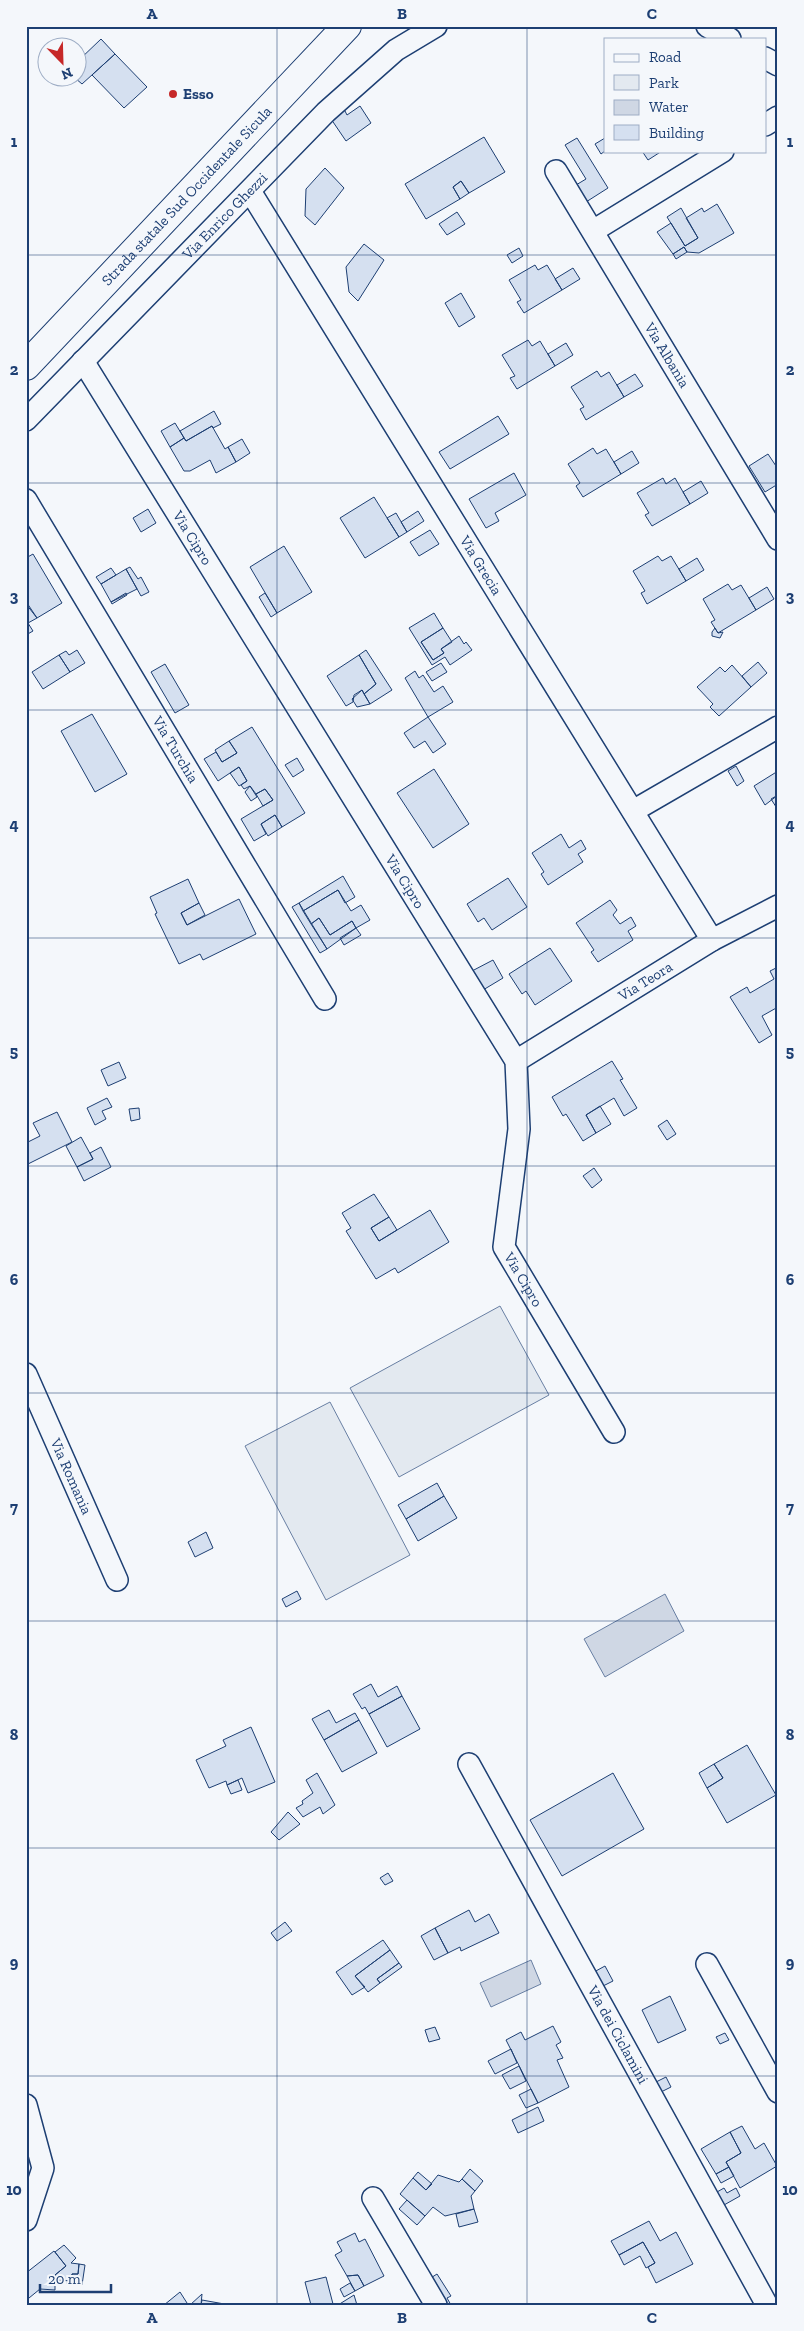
<svg xmlns="http://www.w3.org/2000/svg" width="804" height="2331" font-family="'Zilla Slab',serif">
  <style>
    .green { fill: #e3e9f0; stroke: #687fa3 }
    .water { fill: #cfd7e4; stroke: #687fa3 }
    .building { fill: #d5e0f0; stroke: #1d3f73 }
    .lines { fill: none; stroke-linecap: round; stroke-linejoin: round }
    .minor-casing { stroke: #1d3f73; stroke-width: 24 }
    .primary-casing { stroke: #1d3f73; stroke-width: 30 }
    .minor { stroke: #f4f7fb; stroke-width: 21 }
    .primary { stroke: #f4f7fb; stroke-width: 28 }
    .grid { fill: none; stroke: #1d3f73; stroke-width: 1; stroke-opacity: 0.55 }
    .poi-dot { fill: #c62828; stroke: #f4f7fb; stroke-width: 2 }
    .labels { text-anchor: middle; dominant-baseline: central; stroke-width: 4; stroke-linejoin: round; paint-order: stroke }
    .poi-label { font-size: 15px; font-weight: bold; fill: #1d3f73; stroke: #f4f7fb; text-anchor: start }
    .street-label { font-size: 15px; fill: #1d3f73; stroke: #f4f7fb }
    .neatline { fill: none; stroke: #1d3f73; stroke-width: 2 }
    .grid-label { font-size: 16px; text-anchor: middle; font-weight: bold; fill: #1d3f73 }
  </style>
  <rect width="100%" height="100%" fill="#f4f7fb"/>
  <path class="green" d="M500 1306 549 1395 399 1477 350 1388Z
    M330 1402 410 1555 326 1600 245 1446Z"/>
  <path class="water" d="M665 1594 684 1631 605 1677 584 1639Z
    M531 1960 541 1984 491 2007 480 1983Z"/>
  <path class="building" d="M101 39 115 54 82 84 75 78H78V61Z
    M115 54 147 87 124 108 92 75Z
    M342 105 347 115 360 106 371 123 346 141 329 116Z
    M484 137 505 172 469 193 461 181 453 187 460 199 426 219 405 184Z
    M577 138 608 188 586 202 576 185 586 179 565 145Z
    M605 138V151L601 154 595 144Z
    M642 151H662L648 160Z
    M325 168 344 188 315 225 305 216 306 189Z
    M461 181 469 193 460 199 453 187Z
    M717 204 734 233 699 253 687 252 684 247 673 254 657 232 671 223 685 246 698 238 686 218 702 208 704 212Z
    M681 208 698 238 685 246 667 217Z
    M457 212 465 224 447 235 439 224Z
    M364 244 384 260 358 301 349 292 346 267Z
    M684 247 687 252 676 259 673 254Z
    M519 248 523 256 512 263 507 255Z
    M535 265 538 270 547 265 562 290 524 313 517 302 521 300 509 280Z
    M573 268 580 279 562 290 555 279Z
    M461 293 475 317 459 327 445 303Z
    M528 340 532 346 540 341 555 366 517 389 510 378 515 376 502 355Z
    M566 343 573 355 555 366 548 354Z
    M597 371 601 377 609 372 624 397 586 420 580 409 584 407 571 387Z
    M635 374 643 386 624 397 617 385Z
    M214 411 221 424 213 428 212 426 186 441 180 431Z
    M498 416 509 434 450 469 439 452Z
    M175 423 184 438 170 447 161 431Z
    M212 426 225 449 228 447 236 462 216 473 210 460 190 471H184L170 447 184 438 186 441Z
    M242 439 250 453 236 462 228 447Z
    M593 448 597 454 606 449 621 474 583 497 576 486 580 483 568 464Z
    M632 451 639 463 621 474 614 462Z
    M768 454 778 469V484L765 492 749 466Z
    M514 473 526 495 495 513 499 521 486 528 469 499Z
    M663 478 666 484 675 478 690 504 652 526 645 515 649 513 637 493Z
    M701 481 708 493 690 504 683 492Z
    M374 497 399 537 365 558 340 518Z
    M148 509 156 523 141 532 133 518Z
    M418 511 424 521 407 532 401 522Z
    M396 513 407 532 399 537 387 518Z
    M430 530 439 544 419 556 410 542Z
    M284 546 312 592 277 613 250 567Z
    M33 554 62 603 37 618 26 604V558Z
    M658 556 662 561 671 556 686 581 647 604 641 593 645 591 633 571Z
    M697 558 704 570 686 581 679 569Z
    M130 567 138 579 141 577 149 592 141 596 126 569Z
    M111 568 116 575 101 584 96 577Z
    M126 569 137 589 111 602 101 584Z
    M728 584 732 590 741 585 756 610 718 633 711 622 715 620 703 599Z
    M767 587 774 599 756 610 749 598Z
    M126 593 127 595 112 604 111 602Z
    M265 593 277 613 271 617 259 597Z
    M27 603 37 618 28 623 26 620Z
    M434 613 443 628 421 642 433 660 444 653 441 649 459 636 464 644 466 642 472 650 450 665 445 657 432 665 409 628Z
    M26 620 33 631 26 635Z
    M443 628 452 642 441 649 444 653 433 660 421 642Z
    M715 628 718 633 723 632 720 638 712 636V632Z
    M77 650 85 663 70 672 59 655 66 651 69 655Z
    M366 650 392 690 370 704 364 694 376 684 359 655Z
    M59 655 70 672 43 689 32 672Z
    M359 655 376 684 364 694 362 690 354 695 353 702 346 706 327 676Z
    M758 662 767 673 751 687 742 676Z
    M441 663 447 672 432 681 426 672Z
    M165 664 189 705 175 713 151 672Z
    M732 665 751 687 719 716 710 707 713 704 697 687 720 667 725 672Z
    M415 671 419 678 423 675 434 692 443 686 453 702 428 717 405 678Z
    M362 690 370 704 357 707 352 699Z
    M92 714 127 774 95 792 61 731Z
    M428 717 446 744 433 753 425 741 414 748 404 733Z
    M252 727 305 813 282 827 275 815 261 824 266 834 254 841 241 819 273 800 265 789 256 794 250 786 244 789 241 785 247 781 239 767 218 781 204 759 216 752 222 762 237 753 229 741Z
    M229 741 237 753 222 762 215 750Z
    M297 758 304 770 293 777 285 765Z
    M736 766 744 781 737 786 728 771Z
    M239 767 247 781 239 786 230 773Z
    M434 769 469 824 433 848 397 793Z
    M778 771V795L765 805 754 786Z
    M250 786 257 797 251 801 245 792Z
    M265 789 273 800 263 806 256 794Z
    M778 795V810L771 799Z
    M275 815 282 827 268 836 261 824Z
    M561 834 569 848 581 840 586 849 578 854 583 862 548 885 541 874 544 872 532 853Z
    M343 876 355 897 345 903 338 890 303 911 299 903Z
    M508 878 527 907 492 930 484 918 478 922 467 904Z
    M188 879 199 903 181 913 187 925 239 899 256 934 203 960 200 954 179 964 155 914 157 913 150 897Z
    M338 890 351 911 361 905 370 920 356 928 352 921 330 935 319 918 311 924 303 911Z
    M610 900 617 910 613 915 620 924 631 917 636 926 628 931 633 940 598 962 591 952 594 950 576 923Z
    M199 903 205 915 187 925 181 913Z
    M299 903 327 949 320 953 292 907Z
    M319 918 330 935 352 921 356 928 327 949 311 924Z
    M356 928 361 935 344 945 340 938Z
    M550 948 572 981 535 1005 526 991 522 994 509 974Z
    M493 960 503 978 483 990 472 971Z
    M778 967V1007L762 1016 772 1035 759 1043 730 997 747 987 750 993 774 979 770 971Z
    M612 1061 623 1079 620 1080 637 1108 624 1116 614 1098 586 1115 596 1133 583 1141 566 1114 563 1116 552 1097Z
    M119 1062 126 1078 108 1086 101 1070Z
    M107 1098 112 1107 102 1111 106 1119 95 1125 87 1108Z
    M600 1106 611 1124 596 1133 586 1115Z
    M139 1108 140 1119 131 1121 129 1109Z
    M57 1112 72 1142 26 1165V1143L40 1136 33 1123Z
    M667 1120 676 1134 667 1140 658 1126Z
    M81 1137 93 1159 77 1167 66 1146Z
    M101 1147 111 1167 84 1181 77 1167 93 1159 90 1153Z
    M594 1168 602 1180 592 1188 583 1176Z
    M374 1194 389 1217 371 1228 379 1241 430 1210 449 1242 398 1273 395 1268 376 1279 346 1231 351 1228 342 1213Z
    M389 1217 397 1230 379 1241 371 1228Z
    M437 1483 444 1496 406 1519 398 1505Z
    M444 1496 457 1518 418 1541 406 1519Z
    M206 1532 213 1548 195 1557 188 1542Z
    M297 1591 301 1599 286 1607 282 1599Z
    M371 1684 378 1697 397 1686 402 1696 369 1714 365 1707 362 1709 353 1694Z
    M402 1696 420 1729 387 1747 369 1714Z
    M329 1710 336 1723 355 1713 359 1720 324 1740 312 1719Z
    M359 1720 377 1753 342 1772 324 1740Z
    M251 1727 275 1782 248 1793 242 1778 227 1785 226 1781 209 1788 196 1760 226 1746 223 1740Z
    M747 1745 776 1795 727 1823 707 1788 723 1778 714 1764Z
    M714 1764 723 1778 707 1788 699 1773Z
    M317 1773 335 1805 323 1814 320 1807 303 1817 296 1808 303 1804 302 1801 313 1793 306 1780Z
    M613 1773 644 1829 562 1876 530 1820Z
    M238 1780 242 1790 231 1794 227 1785Z
    M288 1812 300 1824 279 1840 271 1832Z
    M388 1873 393 1881 385 1885 380 1878Z
    M469 1910 475 1922 489 1914 499 1933 461 1951 460 1947 448 1953 435 1928Z
    M285 1922 292 1931 277 1941 271 1933Z
    M435 1928 448 1953 434 1960 421 1936Z
    M383 1940 390 1950 355 1976 365 1987 352 1995 336 1972Z
    M390 1950 399 1963 377 1979 380 1983 368 1992 355 1976Z
    M399 1963 402 1967 380 1983 377 1979Z
    M605 1966 613 1981 601 1987 594 1972Z
    M670 1996 686 2030 658 2043 642 2010Z
    M553 2026 561 2042 556 2045 563 2058 557 2060 569 2087 538 2103 506 2040 521 2032 525 2040Z
    M435 2027 440 2039 429 2042 425 2030Z
    M725 2033 729 2040 720 2044 716 2037Z
    M511 2049 517 2063 495 2074 488 2061Z
    M519 2066 526 2081 510 2089 502 2075Z
    M666 2077 671 2087 661 2092 656 2082Z
    M531 2089 538 2103 526 2108 519 2095Z
    M538 2107 544 2121 518 2133 512 2120Z
    M742 2126 755 2149 764 2143 777 2166 740 2188 726 2162 741 2153 730 2132Z
    M730 2132 741 2153 726 2162 729 2167 716 2174 701 2149Z
    M729 2167 734 2176 721 2183 716 2174Z
    M470 2169 483 2181 475 2191 462 2179Z
    M418 2172 432 2184 426 2190 413 2178Z
    M438 2175 459 2182 462 2179 475 2191 471 2196 474 2209 445 2216 433 2207 425 2216 400 2194 413 2178 426 2190Z
    M724 2188 727 2193 736 2188 740 2196 724 2205 717 2192Z
    M407 2200 425 2216 417 2225 399 2209Z
    M474 2209 478 2222 459 2227 456 2214Z
    M649 2221 660 2241 676 2232 693 2264 656 2283 648 2267 655 2263 643 2242 619 2255 611 2241Z
    M355 2233 359 2242 365 2239 384 2276 364 2286 358 2275 347 2276 335 2255 342 2251 337 2242Z
    M643 2242 655 2263 646 2268 640 2256 624 2265 619 2255Z
    M64 2245 76 2258 71 2263 79 2264 78 2274H72V2281L56 2280 55 2275 66 2266 55 2252Z
    M54 2251 66 2266 55 2275V2290L40 2289 29 2298 26 2294V2273Z
    M79 2264 85 2265 82 2285 67 2284V2281H72V2274H78Z
    M437 2274 451 2296 447 2298 451 2305H442L426 2281Z
    M358 2275 364 2286 355 2291 347 2276Z
    M326 2277 333 2304 311 2305 305 2282Z
    M350 2283 355 2291 344 2297 340 2289Z
    M180 2292 187 2303 185 2305H164Z
    M202 2294 201 2305H190Z
    M354 2295 357 2305H338Z
    M202 2300 230 2305H201Z"/>
  <g class="lines">
    <g class="minor-casing">
      <g id="minor">
        <path d="M707 26 730 39"/>
        <path d="M765 58 778 65"/>
        <path d="M765 125 778 117"/>
        <path id="s1" d="M556 171 778 539"/>
        <path id="s2" d="M250 191 712 940"/>
        <path d="M593 231 723 151"/>
        <path id="s3" d="M83 361 516 1061 519 1129 504 1247 614 1432"/>
        <path id="s4" d="M26 420 326 112 396 50 436 26"/>
        <path id="s5" d="M26 500 325 999"/>
        <path d="M633 811 778 727"/>
        <path id="s6" d="M516 1061 712 940 778 906"/>
        <path id="s7" d="M26 1374 117 1580"/>
        <path id="s8" d="M469 1764 767 2305"/>
        <path d="M707 1964 778 2092"/>
        <path d="M26 2105 43 2168 26 2220"/>
        <path d="M373 2198 436 2305"/>
      </g>
    </g>
    <g class="primary-casing">
      <g id="primary">
        <path id="s9" d="M26 366 347 26"/>
      </g>
    </g>
    <use href="#minor" class="minor"/>
    <use href="#primary" class="primary"/>
  </g>
  <path class="grid" d="M277 26V2305M527 26V2305M26 255H778M26 483H778M26 710H778M26 938H778M26 1166H778M26 1393H778M26 1621H778M26 1848H778M26 2076H778"/>
  <circle class="poi-dot" cx="173" cy="94" r="5"/>
  <g class="labels">
    <g class="poi-label">
      <text x="183" y="94">Esso</text>
    </g>
    <g class="street-label">
      <text stroke="none"><textPath href="#s9" startOffset="234">Strada statale Sud Occidentale Sicula</textPath></text>
      <text stroke="none"><textPath href="#s4" startOffset="285">Via Enrico Ghezzi</textPath></text>
      <text stroke="none"><textPath href="#s1" startOffset="215">Via Albania</textPath></text>
      <text stroke="none"><textPath href="#s3" startOffset="208">Via Cipro</textPath></text>
      <text stroke="none"><textPath href="#s2" startOffset="440">Via Grecia</textPath></text>
      <text stroke="none"><textPath href="#s5" startOffset="291">Via Turchia</textPath></text>
      <text stroke="none"><textPath href="#s3" startOffset="612">Via Cipro</textPath></text>
      <text stroke="none"><textPath href="#s6" startOffset="152">Via Teora</textPath></text>
      <text stroke="none"><textPath href="#s3" startOffset="1048">Via Cipro</textPath></text>
      <text stroke="none"><textPath href="#s7" startOffset="112">Via Romania</textPath></text>
      <text stroke="none"><textPath href="#s8" startOffset="309">Via dei Ciclamini</textPath></text>
    </g>
  </g>
  <rect width="804" height="2331" fill="none" stroke="#f4f7fb" stroke-width="55"/>
  <rect x="604" y="38" width="162" height="115" fill="#f4f7fb" stroke="#9eadc5"/>
  <rect x="614" y="54" width="25" height="8" fill="#f4f7fb" stroke="#9eadc5"/>
  <text x="649" y="62" font-size="15" fill="#1d3f73">Road</text>
  <rect x="614" y="75" width="25" height="15" fill="#e3e9f0" stroke="#9eadc5"/>
  <text x="649" y="88" font-size="15" fill="#1d3f73">Park</text>
  <rect x="614" y="100" width="25" height="15" fill="#cfd7e4" stroke="#9eadc5"/>
  <text x="649" y="112" font-size="15" fill="#1d3f73">Water</text>
  <rect x="614" y="125" width="25" height="15" fill="#d5e0f0" stroke="#9eadc5"/>
  <text x="649" y="138" font-size="15" fill="#1d3f73">Building</text>
  <g transform="translate(62 62) rotate(157)"><circle r="24" fill="#f4f7fb" stroke="#9eadc5"/>
  <path d="M0-4L9 19L0 12L-9 19Z" fill="#c62828"/>
  <text y="-8" font-size="14" font-weight="bold" text-anchor="middle" fill="#1d3f73">N</text>
  </g>
  <path d="M40 2284v8h71v-8" fill="none" stroke="#1d3f73" stroke-width="2.5"/>
  <text x="48" y="2284" font-size="15" fill="#1d3f73" stroke="#f4f7fb" stroke-width="4" paint-order="stroke">20 m</text>
  <rect x="28" y="28" width="748" height="2276" class="neatline"/>
  <g class="grid-label">
    <text x="152" y="19">A</text>
    <text x="402" y="19">B</text>
    <text x="652" y="19">C</text>
    <text x="14" y="147">1</text>
    <text x="790" y="147">1</text>
    <text x="14" y="375">2</text>
    <text x="790" y="375">2</text>
    <text x="14" y="602">3</text>
    <text x="790" y="602">3</text>
    <text x="14" y="830">4</text>
    <text x="790" y="830">4</text>
    <text x="14" y="1057">5</text>
    <text x="790" y="1057">5</text>
    <text x="14" y="1285">6</text>
    <text x="790" y="1285">6</text>
    <text x="14" y="1513">7</text>
    <text x="790" y="1513">7</text>
    <text x="14" y="1740">8</text>
    <text x="790" y="1740">8</text>
    <text x="14" y="1968">9</text>
    <text x="790" y="1968">9</text>
    <text x="14" y="2195">10</text>
    <text x="790" y="2195">10</text>
    <text x="152" y="2323">A</text>
    <text x="402" y="2323">B</text>
    <text x="652" y="2323">C</text>
  </g>
</svg>
